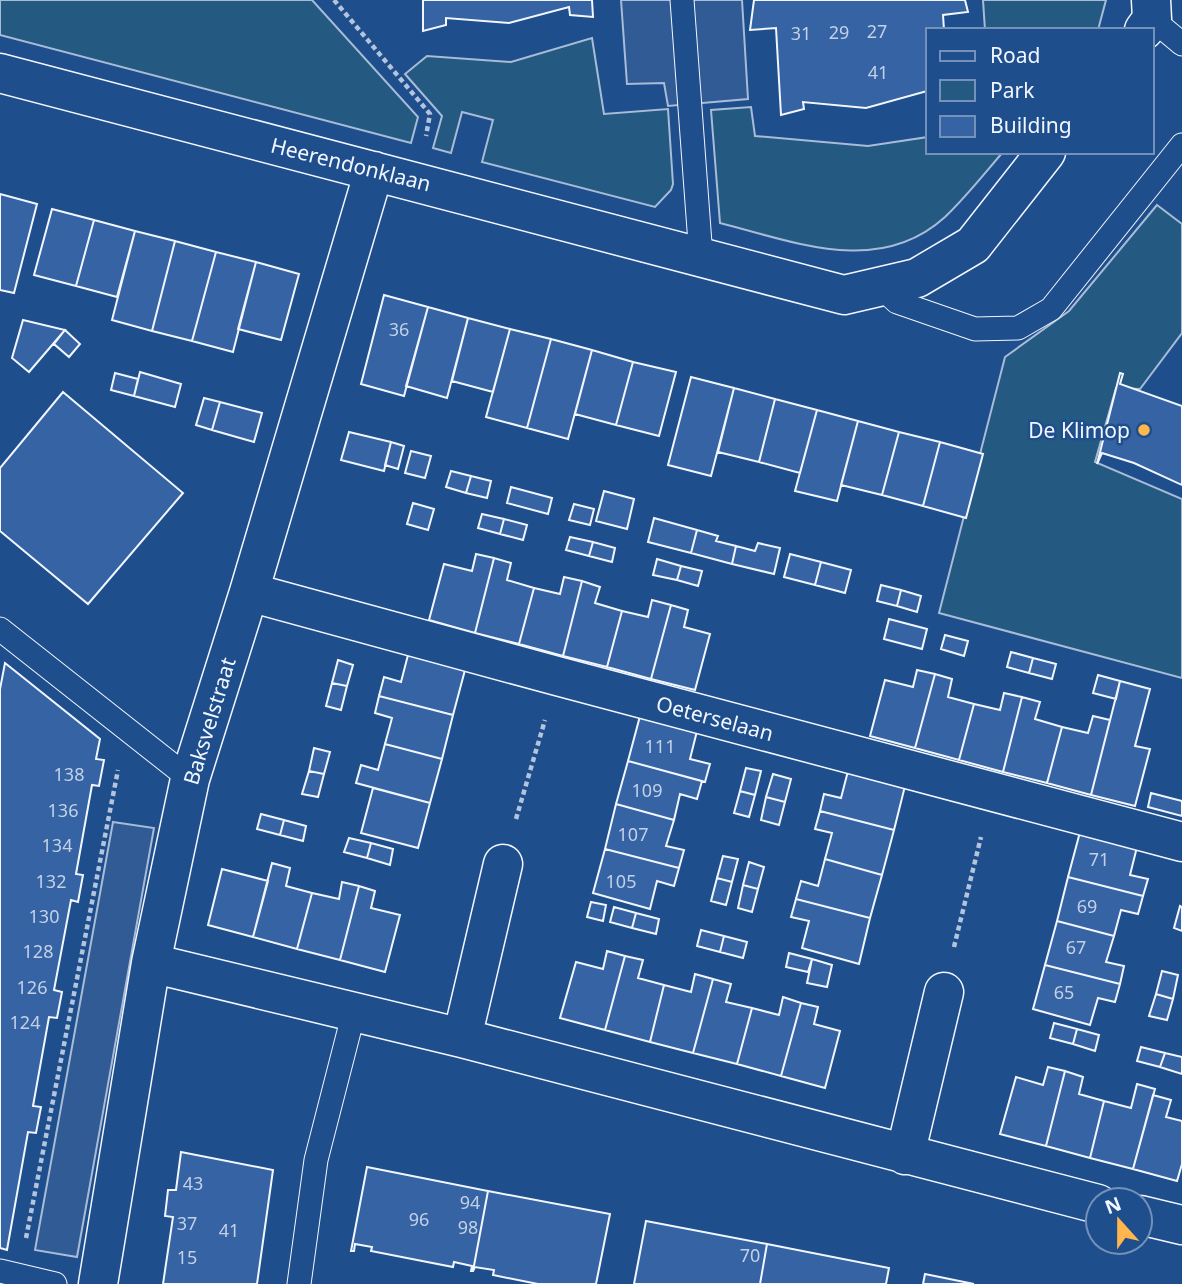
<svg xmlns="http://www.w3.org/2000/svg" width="1182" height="1284" font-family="'Noto Sans',sans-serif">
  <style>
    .green { fill: #245a82; stroke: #a8bbd7; stroke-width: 2 }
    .parking { fill: #305b95; stroke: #a8bbd7; stroke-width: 2 }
    .building { fill: #3563a3; stroke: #f2f6ff; stroke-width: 2 }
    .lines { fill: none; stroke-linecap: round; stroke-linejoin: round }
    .lane-casing { stroke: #f2f6ff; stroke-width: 25 }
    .street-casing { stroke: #f2f6ff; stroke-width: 41 }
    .path { stroke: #b3c4dc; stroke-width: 4.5; stroke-dasharray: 5 3.5; stroke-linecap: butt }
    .lane { stroke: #1f4e8c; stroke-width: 23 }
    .street { stroke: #1f4e8c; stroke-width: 38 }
    .poi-dot { fill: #ffb74d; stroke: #1f4e8c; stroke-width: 2.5 }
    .labels { text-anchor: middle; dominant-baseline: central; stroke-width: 5; stroke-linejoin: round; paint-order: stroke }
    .number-label { font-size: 18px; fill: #c3d1e8 }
    .street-label { font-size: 21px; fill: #f2f6ff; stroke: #1f4e8c }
    .poi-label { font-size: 21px; fill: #f2f6ff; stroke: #1f4e8c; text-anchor: end }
  </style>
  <rect width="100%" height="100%" fill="#1f4e8c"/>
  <path class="green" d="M0 0H312L418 117 411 143 0 35Z
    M983 0H1106L1098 30H985Z
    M592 38 604 114 668 109 673 184 671 190 655 207 482 162 493 120 462 112 451 153 433 148 442 116 405 74 427 56 511 62Z
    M751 107 755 136 868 146 928 137V152H1003C984 174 966 197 945 217 879 277 795 242 720 223L711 110Z
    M1157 205 1182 224V333L1140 389 1116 388 1095 462 1182 499V678L939 613 1005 357 1069 311Z"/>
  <path class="parking" d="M621 0H742L748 99 668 106 664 83 627 84Z
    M113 822 154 828 77 1257 35 1250Z"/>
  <path class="building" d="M423 0H592L593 17 570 15 569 7 509 23 446 18V25L423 31Z
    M754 0H965L968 12 943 15 944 30H928V99L927 91 866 108 803 102 804 109 781 115 776 28 750 30Z
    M0 194 37 204 14 293 0 290Z
    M52 209 94 220 76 286 34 275Z
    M94 220 135 231 117 297 76 286Z
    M135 231 175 241 152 331 112 320Z
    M175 241 216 252 192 341 152 331Z
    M216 252 256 262 233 352 192 341Z
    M256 262 299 274 281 340 238 329Z
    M384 295 428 307 404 396 361 384Z
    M428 307 468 318 447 398 406 386Z
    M468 318 510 329 493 392 452 381Z
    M23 320 65 330 29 372 12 358Z
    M510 329 551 339 527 428 486 417Z
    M65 330 80 344 69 357 54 344Z
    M551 339 592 350 568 439 527 428Z
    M592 350 633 362 616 425 575 414Z
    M633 362 676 372 659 436 616 425Z
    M140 372 181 384 175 407 134 396Z
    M115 373 138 379 134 396 111 390Z
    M1120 373 1123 374 1120 384 1182 406V485L1134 463 1102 453 1097 464Z
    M691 377 734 388 711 476 668 465Z
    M734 388 775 399 759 462 718 452Z
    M63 392 183 493 88 604 0 531V468Z
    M204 398 220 402 212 430 196 425Z
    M775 399 817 410 800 473 759 462Z
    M220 402 262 413 254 442 212 430Z
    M817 410 858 421 837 501 795 491Z
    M858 421 899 432 882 495 841 485Z
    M349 432 391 442 384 471 341 460Z
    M899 432 940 442 923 506 882 495Z
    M391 442 404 446 398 469 385 465Z
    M940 442 983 454 966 518 923 506Z
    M411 451 431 456 425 478 405 473Z
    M451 471 471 476 466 493 446 487Z
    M471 476 491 481 487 498 466 493Z
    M511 487 552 498 548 514 507 503Z
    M604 491 634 499 627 529 596 521Z
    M413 503 434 509 428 530 407 524Z
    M574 504 594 509 590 525 569 520Z
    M482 514 504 519 500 534 478 528Z
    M654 518 697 530 691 553 648 542Z
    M504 519 527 525 523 540 500 534Z
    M697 530 718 536 716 541 736 546 732 564 691 553Z
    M570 537 593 542 589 556 566 550Z
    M593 542 615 548 612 562 589 556Z
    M758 543 780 548 774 574 732 564 736 546 755 551Z
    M476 554 494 558 475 633 429 620 444 564 472 571Z
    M790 554 821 562 815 585 784 577Z
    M494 558 511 563 507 580 534 588 519 644 475 633Z
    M657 559 681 566 677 580 653 575Z
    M821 562 851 570 845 593 815 585Z
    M681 566 702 571 698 586 677 580Z
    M564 577 582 581 563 656 519 644 534 588 560 594Z
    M582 581 600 587 595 603 622 611 607 667 563 656Z
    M881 585 901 590 897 606 877 601Z
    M901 590 921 596 917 612 897 606Z
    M652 600 671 605 651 679 607 667 622 611 648 617Z
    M671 605 688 610 684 627 710 634 695 690 651 679Z
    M889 619 927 629 922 649 884 639Z
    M945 635 968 641 964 656 941 649Z
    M1011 652 1033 658 1029 673 1007 667Z
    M408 655 465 670 453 715 379 696 384 677 401 682Z
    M1033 658 1056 664 1052 679 1029 673Z
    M338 660 353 665 347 686 332 683Z
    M5 663 100 739 96 759 104 760 99 786 92 785 76 874 83 875 78 902 71 900 54 990 62 992 57 1018 49 1017 33 1106 41 1107 36 1133 28 1132 7 1250 0 1248V689Z
    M917 670 935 674 915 748 870 736 885 680 913 687Z
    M935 674 952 679 948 697 974 704 959 760 915 748Z
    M1098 675 1120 681 1116 699 1093 693Z
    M1120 681 1150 689 1135 746 1150 749 1135 806 1091 795Z
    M332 683 347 686 341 710 326 706Z
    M1004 693 1022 697 1003 772 959 760 974 704 1000 710Z
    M379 696 453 715 442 759 385 744 392 718 375 713Z
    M1022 697 1040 702 1035 719 1062 727 1047 783 1003 772Z
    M640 716 697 731 690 759 710 764 705 782 628 761Z
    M1093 716 1110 720 1091 795 1047 783 1062 727 1088 733Z
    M385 744 442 759 430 803 356 783 361 765 378 770Z
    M314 748 330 752 324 774 309 771Z
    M628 761 702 781 697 799 680 794 674 820 616 804Z
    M746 768 761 771 755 795 740 791Z
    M309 771 324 774 318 797 302 794Z
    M848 771 905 786 894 830 820 811 824 794 841 798Z
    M773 774 791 779 785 802 766 797Z
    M373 788 430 803 418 848 361 833Z
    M740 791 755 795 749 817 734 813Z
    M1151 793 1182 801V816L1148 807Z
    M766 797 785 802 779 825 761 820Z
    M616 804 674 820 666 846 684 850 679 868 605 849Z
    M820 811 894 830 882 875 825 859 832 833 815 829Z
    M261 814 284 820 280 835 257 829Z
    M284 820 306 826 303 841 280 835Z
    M1080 832 1137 847 1130 875 1148 879 1143 896 1068 877Z
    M349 838 371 843 367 858 344 852Z
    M371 843 393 849 390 865 367 858Z
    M605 849 679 868 674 886 657 881 650 909 593 893Z
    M723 856 738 859 732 882 717 878Z
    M825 859 882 875 870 918 796 899 801 881 818 886Z
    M749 862 764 867 758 889 743 885Z
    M272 863 290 868 286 886 312 893 297 949 253 937Z
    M222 869 268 881 253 937 208 925Z
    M1068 877 1143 896 1138 914 1121 910 1114 936 1057 921Z
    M717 878 732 882 726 905 711 901Z
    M342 882 359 886 340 960 297 949 312 893 339 899Z
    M743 885 758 889 752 912 738 908Z
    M359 886 375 891 371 908 400 915 385 972 340 960Z
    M796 899 870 918 859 964 802 948 809 921 791 917Z
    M591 902 606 905 603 921 587 917Z
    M1180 906 1182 907V931L1174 928Z
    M614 907 636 913 632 928 610 922Z
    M636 913 659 919 656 934 632 928Z
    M1057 921 1114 936 1106 962 1124 966 1120 984 1045 965Z
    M701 930 724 936 720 952 697 946Z
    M724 936 747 942 743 958 720 952Z
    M607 951 625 956 605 1030 560 1018 576 962 603 969Z
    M789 953 812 959 808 972 786 967Z
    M625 956 643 960 638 978 664 985 650 1042 605 1030Z
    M812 959 832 965 827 987 807 983Z
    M1045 965 1120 984 1115 1002 1098 998 1090 1025 1033 1009Z
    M1162 971 1178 975 1173 999 1156 994Z
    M695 974 713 979 693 1053 650 1042 664 985 691 992Z
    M713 979 731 984 726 1002 752 1008 737 1064 693 1053Z
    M1156 994 1173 999 1167 1020 1149 1016Z
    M783 997 801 1003 781 1076 737 1064 752 1008 779 1015Z
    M801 1003 818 1007 814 1024 840 1031 825 1088 781 1076Z
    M1054 1023 1077 1029 1073 1044 1050 1038Z
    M1077 1029 1099 1035 1095 1051 1073 1044Z
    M1141 1047 1165 1053 1160 1067 1137 1061Z
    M1165 1053 1182 1057V1074L1160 1067Z
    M1048 1067 1065 1071 1046 1146 1000 1134 1016 1077 1043 1085Z
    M1065 1071 1083 1077 1079 1094 1104 1101 1090 1158 1046 1146Z
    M1137 1084 1155 1089 1133 1169 1090 1158 1104 1101 1131 1108Z
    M1153 1095 1171 1100 1166 1117 1182 1121V1164L1177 1181 1133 1169Z
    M181 1152 273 1170 257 1284H163L173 1217 165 1216 168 1190H176Z
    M367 1167 488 1191 473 1271H471L472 1266 454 1262 453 1267 371 1251 372 1247 355 1244 354 1251H351Z
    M488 1191 610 1214 596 1284H538L493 1275 494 1270 475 1267 473 1271Z
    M646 1221 767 1244 760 1284H634Z
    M767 1244 889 1268 886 1284H760Z
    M925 1274 974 1284H923Z"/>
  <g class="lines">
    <g class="lane-casing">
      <path id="lane" d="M682 0 701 257
        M1152 19 1182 44
        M881 287 897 302 975 329 1018 328 1051 309 1182 145
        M0 629 190 779
        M0 1271 55 1284
        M299 1284 316 1160 354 1012"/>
    </g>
    <g class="street-casing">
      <path id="street" d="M1144 30 1152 19 1151 0
        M0 73 844 295 917 278 973 245 1046 152
        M249 592 557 676 1182 842
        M151 963 462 1038 1098 1204
        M462 1038 503 864
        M905 1155 944 992
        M1140 1215 1182 1225
        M98 1284 151 963 190 779 249 592 374 171"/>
    </g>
    <path class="path" d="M334 0 430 114 426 136
      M516 819 545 720
      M954 947 981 837
      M26 1238 118 770"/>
    <use href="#lane" class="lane"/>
    <use href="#street" class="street"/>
  </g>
  <circle class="poi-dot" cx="1144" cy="430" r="7"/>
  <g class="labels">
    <g class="number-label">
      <text x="877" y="31">27</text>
      <text x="839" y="32">29</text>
      <text x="801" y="33">31</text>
      <text x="878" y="72">41</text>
      <text x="399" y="329">36</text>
      <text x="660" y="746">111</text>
      <text x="69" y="774">138</text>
      <text x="647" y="790">109</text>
      <text x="63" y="810">136</text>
      <text x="633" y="834">107</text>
      <text x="57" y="845">134</text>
      <text x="1099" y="859">71</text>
      <text x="51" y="881">132</text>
      <text x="621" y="881">105</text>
      <text x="1087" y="906">69</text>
      <text x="44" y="916">130</text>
      <text x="1076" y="947">67</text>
      <text x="38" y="951">128</text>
      <text x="32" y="987">126</text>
      <text x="1064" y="992">65</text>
      <text x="25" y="1022">124</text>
      <text x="193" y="1183">43</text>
      <text x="470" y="1202">94</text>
      <text x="419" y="1219">96</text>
      <text x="187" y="1223">37</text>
      <text x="468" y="1227">98</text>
      <text x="229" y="1230">41</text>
      <text x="750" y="1255">70</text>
      <text x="187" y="1257">15</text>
    </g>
    <g class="street-label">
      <text transform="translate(351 164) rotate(14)">Heerendonklaan</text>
      <text transform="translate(715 718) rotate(15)">Oeterselaan</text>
      <text transform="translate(209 721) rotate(-73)">Baksvelstraat</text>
    </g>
    <g class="poi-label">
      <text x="1130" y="430">De Klimop</text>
    </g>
  </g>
  <rect x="926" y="28" width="228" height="126" fill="#1f4e8c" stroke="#7391ba" stroke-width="2"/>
  <rect x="940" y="51" width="35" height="10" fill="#1f4e8c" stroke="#7391ba" stroke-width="2"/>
  <text x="990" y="63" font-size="21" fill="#f2f6ff">Road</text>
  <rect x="940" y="80" width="35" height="21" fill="#245a82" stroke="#7391ba" stroke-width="2"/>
  <text x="990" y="98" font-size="21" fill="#f2f6ff">Park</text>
  <rect x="940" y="116" width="35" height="21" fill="#3563a3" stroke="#7391ba" stroke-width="2"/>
  <text x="990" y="133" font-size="21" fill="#f2f6ff">Building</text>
  <g transform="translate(1119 1221) rotate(339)"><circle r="33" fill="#1f4e8c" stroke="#7391ba" stroke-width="2"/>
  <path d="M0-5L12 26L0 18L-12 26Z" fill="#ffb74d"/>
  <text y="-10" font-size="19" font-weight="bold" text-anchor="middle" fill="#f2f6ff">N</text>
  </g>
</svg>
